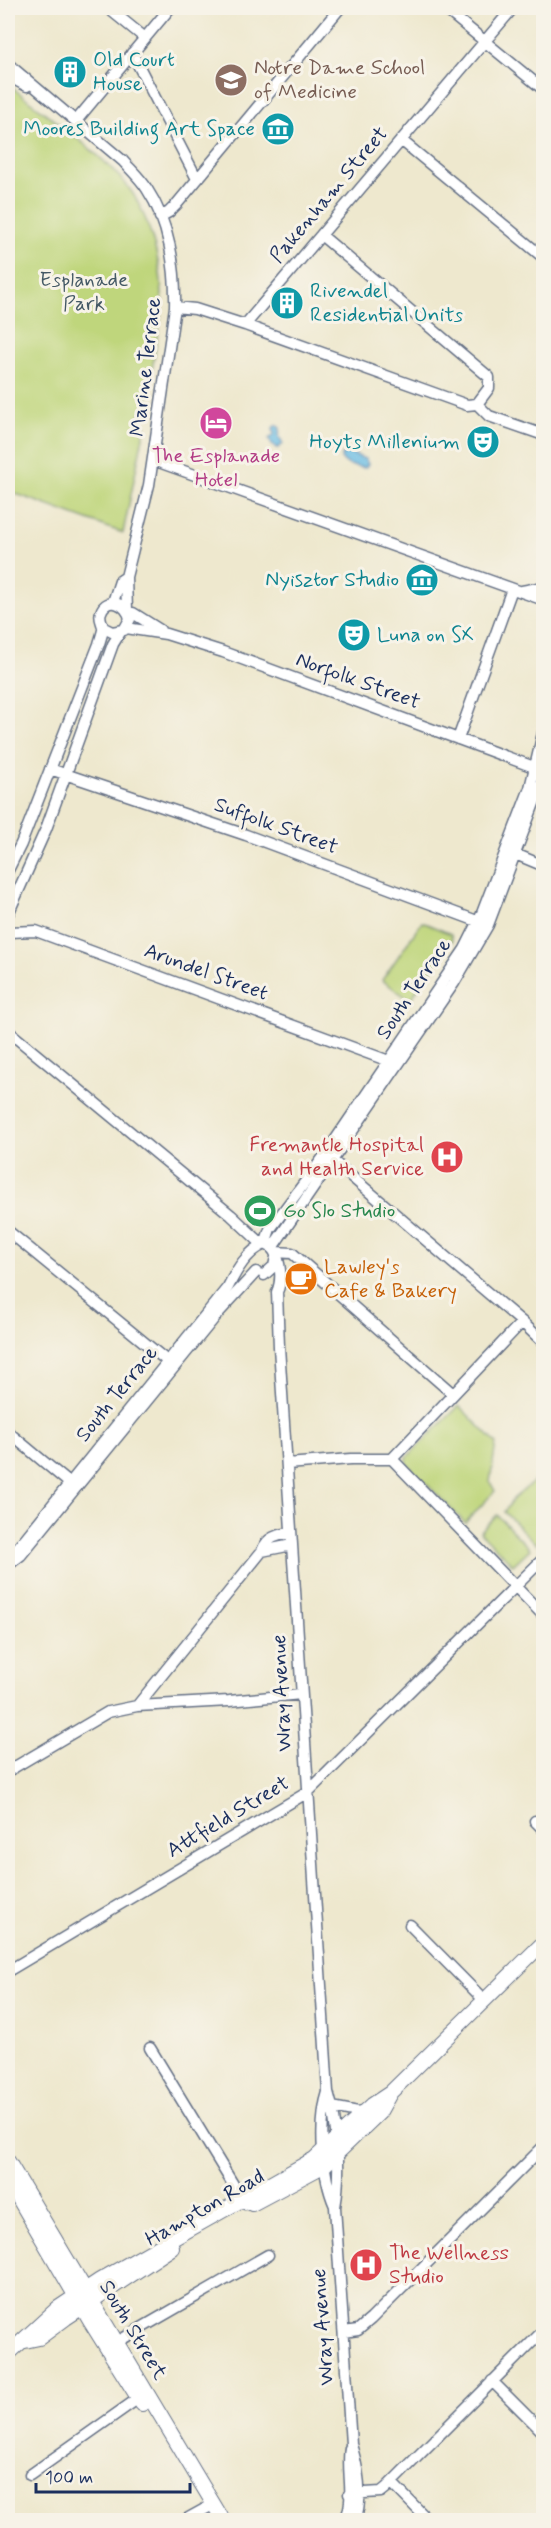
<svg xmlns="http://www.w3.org/2000/svg" width="551" height="2528" font-family="Mynerve,sans-serif">
  <style>
    .green { fill: #bfd67b; stroke: #6d826c; stroke-width: 1.5 }
    .water { fill: #68bce4; stroke: #4276a1; stroke-width: 1.5 }
    .lines { fill: none; stroke-linecap: round; stroke-linejoin: round }
    .minor-casing { stroke: #657085; stroke-width: 13 }
    .major-casing { stroke: #657085; stroke-width: 16 }
    .minor { stroke: #fff; stroke-width: 10 }
    .major { stroke: #fff; stroke-width: 14 }
    .labels { text-anchor: middle; dominant-baseline: central; stroke-width: 6; stroke-linejoin: round; paint-order: stroke }
    .culture-label { font-size: 21px; fill: #0d838f; stroke: #f7f3e8; text-anchor: start }
    .education-label { font-size: 21px; fill: #785e54; stroke: #f7f3e8; text-anchor: start }
    .street-label { font-size: 21px; fill: #1b2f5e; stroke: #f7f3e8 }
    .park-label { font-size: 21px; fill: #445965; stroke: #f7f3e8 }
    .hotel-label { font-size: 21px; fill: #b23c85; stroke: #f7f3e8 }
    .health-label { font-size: 21px; fill: #be3a42; stroke: #f7f3e8; text-anchor: end }
    .leisure-label { font-size: 21px; fill: #27864d; stroke: #f7f3e8; text-anchor: start }
    .food-label { font-size: 21px; fill: #c56008; stroke: #f7f3e8; text-anchor: start }
  </style>
  <rect width="100%" height="100%" fill="#f7f3e8"/>
  <filter id="ink" filterUnits="userSpaceOnUse"><feTurbulence type="fractalNoise" baseFrequency=".0167" numOctaves="2"/><feDisplacementMap in="SourceGraphic" scale="12" xChannelSelector="R" yChannelSelector="G"/><feConvolveMatrix kernelMatrix="1 2 1 2 8 2 1 2 1" color-interpolation-filters="sRGB"/></filter>
  <filter id="wash" filterUnits="userSpaceOnUse"><feTurbulence type="fractalNoise" baseFrequency=".008" numOctaves="4" result="noise"/><feDisplacementMap in="SourceGraphic" scale="24" xChannelSelector="R" yChannelSelector="G"/><feGaussianBlur stdDeviation="1.35" result="paint"/><feColorMatrix in="noise" values="0 0 0 0 0 0 0 0 0 0 0 0 0 0 0 0 0 1.4 0 .05"/><feComposite in="paint" operator="in"/></filter>
  <g filter="url(#wash)">
    <rect width="100%" height="100%" fill="#eee8ce"/>
    <path class="green" d="M8 84C42 112 113 160 135 197 153 229 163 271 162 307L146 409 140 415 141 422 145 427 123 533 8 491Z
      M422 922 451 934 452 941 410 1000 382 980Z
      M459 1406 496 1443 490 1482 495 1491 465 1523 407 1464V1457Z
      M543 1474V1537L536 1544 504 1512 513 1499Z
      M497 1515 530 1549 513 1565 480 1532Z"/>
    <path class="water" d="M276 425 280 428 279 436 283 444 278 448 272 445 269 439 274 435 273 428Z
      M348 452 365 459 368 464 365 468 349 465 341 459 342 455Z"/>
  </g>
  <g filter="url(#ink)">
    <g class="lines">
      <g class="minor-casing">
        <path id="minor" d="M108 8 145 38
          M444 8 544 90
          M132 53 197 179
          M8 64 123 161C131 170 141 179 147 189 169 222 176 268 175 307L149 485 126 577 127 610
          M8 76 27 86
          M76 121 170 8
          M401 140 544 258
          M160 217 169 212 176 205 340 8
          M321 235 489 377V388L477 404
          M175 307 195 309 245 325 467 405 477 404
          M245 325 513 8
          M477 404 489 416 544 435
          M153 460 544 600
          M522 591 544 587
          M113 602 120 581 126 577
          M129 613H133L160 630
          M126 628 166 634 223 652 542 770
          M458 739 512 589
          M50 769 246 835 485 924
          M508 851 544 866
          M8 870 21 844 99 644C100 640 102 635 103 630 104 624 98 619 101 612 107 595 128 604 130 619L124 630 112 632 104 628
          M8 914 46 829 113 644 121 631
          M8 932 36 931 389 1061
          M8 1031 231 1215 263 1245
          M326 1155 522 1322 544 1343
          M8 1231 172 1365
          M265 1244C281 1249 283 1279 277 1292L279 1347 328 2092C338 2124 341 2173 335 2207L351 2444C358 2468 364 2497 355 2520
          M265 1244 270 1229 323 1158 465 949 479 921 530 788 544 729
          M272 1248 454 983 488 925 544 777
          M275 1252 292 1253 453 1394
          M264 1275 274 1266 276 1257
          M8 1432 74 1487
          M392 1459 544 1616
          M287 1464 351 1459H392L522 1322
          M262 1551 292 1545
          M8 1557 20 1545 228 1287C236 1271 247 1251 265 1244
          M8 1565 21 1555 220 1311 256 1272
          M137 1706 262 1551C267 1537 277 1535 291 1533
          M8 1771 108 1712 137 1706 229 1701 301 1694
          M535 1821 544 1830
          M410 1925 484 2000
          M8 1971 308 1792 544 1558
          M150 2048 245 2204
          M328 2092C318 2123 322 2177 335 2206
          M332 2107 358 2112 367 2110
          M344 2332 358 2330 371 2319 544 2146
          M110 2346 268 2255
          M492 2381 544 2433
          M30 2475 143 2395
          M392 2483 428 2520
          M349 2494 381 2492 386 2488 544 2330
          M185 2520 214 2504
          M345 2520C356 2499 346 2471 350 2448"/>
      </g>
      <g class="major-casing">
        <path id="major" d="M8 2161 223 2520
          M8 2180 90 2321 142 2404
          M252 2204 325 2165 379 2113 389 2095
          M25 2341 39 2338 66 2318 172 2248
          M8 2354 58 2308 100 2280 314 2159 372 2105 390 2093 544 1942"/>
      </g>
      <use href="#minor" class="minor"/>
      <use href="#major" class="major"/>
    </g>
  </g>
  <defs>
    <g id="building-disc" transform="scale(1.725)"><circle r="9.5" fill="#0f9aa8" stroke="#f7f3e8"/><path d="M-4-6H4V6H1V3H-1V6H-4ZM-2.5-4.3h1.7v1.8h-1.7ZM.8-4.3h1.7v1.8H.8ZM-2.5-1h1.7V.8h-1.7ZM.8-1h1.7V.8H.8Z" fill="#fff"/></g>
    <g id="university-disc" transform="scale(1.725)"><circle r="9.5" fill="#8d6e63" stroke="#f7f3e8"/><path d="M0-5L7-2L0 1L-7-2ZM-4 1L0 2.5L4 1V4Q0 6-4 4Z" fill="#fff"/></g>
    <g id="museum-disc" transform="scale(1.725)"><circle r="9.5" fill="#0f9aa8" stroke="#f7f3e8"/><path d="M0-6L6-3V-2H-6V-3ZM-5-1h2V3h-2ZM-1-1h2V3h-2ZM3-1h2V3H3ZM-6 4H6V6H-6Z" fill="#fff"/></g>
    <g id="hotel-disc" transform="scale(1.725)"><circle r="9.5" fill="#d1479c" stroke="#f7f3e8"/><path d="M-6-4.5h1.5V1H6V5H4.5V3h-9V5H-6ZM-4 0a1.8 1.8 0 1 1 3.6 0ZM.5 0V-2.5h3Q6-2.5 6 0Z" fill="#fff"/></g>
    <g id="theatre-disc" transform="scale(1.725)"><circle r="9.5" fill="#0f9aa8" stroke="#f7f3e8"/><path d="M-5-5.5Q0-4 5-5.5V0Q5 5 0 6Q-5 5-5 0ZM-3.3-2.5H-1v1.5H-3.3ZM1-2.5H3.3v1.5H1ZM-2.8 1Q0 5.5 2.8 1Z" fill="#fff"/></g>
    <g id="hospital-disc" transform="scale(1.725)"><circle r="9.5" fill="#e0444e" stroke="#f7f3e8"/><path d="M-5-5h3v3.5h4V-5h3V5h-3V1.5h-4V5h-3Z" fill="#fff"/></g>
    <g id="stadium-disc" transform="scale(1.725)"><circle r="9.5" fill="#2e9e5b" stroke="#f7f3e8"/><path d="M0-5a6.5 5 0 1 0 0 10a6.5 5 0 1 0 0-10ZM-3.5-1.8h7v3.6h-7Z" fill="#fff"/></g>
    <g id="cafe-disc" transform="scale(1.725)"><circle r="9.5" fill="#e8710a" stroke="#f7f3e8"/><path d="M-5.5-4.5H6V0H3Q3 3.5 0 3.5H-2.5Q-5.5 3.5-5.5 0ZM3-3.2v2h1.7v-2ZM-6 4.5H4V6H-6Z" fill="#fff"/></g>
  </defs>
  <g fill-rule="evenodd">
    <use href="#building-disc" x="70" y="72"/>
    <use href="#university-disc" x="231" y="80"/>
    <use href="#museum-disc" x="278" y="129"/>
    <use href="#building-disc" x="287" y="303"/>
    <use href="#hotel-disc" x="216" y="423"/>
    <use href="#theatre-disc" x="483" y="442"/>
    <use href="#museum-disc" x="422" y="580"/>
    <use href="#theatre-disc" x="354" y="635"/>
    <use href="#hospital-disc" x="447" y="1157"/>
    <use href="#stadium-disc" x="260" y="1211"/>
    <use href="#cafe-disc" x="301" y="1279"/>
    <use href="#hospital-disc" x="366" y="2265"/>
  </g>
  <g class="labels">
    <g class="culture-label">
      <text x="93" y="60">Old Court<tspan x="93" dy="24">House</tspan></text>
      <text x="255" y="129" text-anchor="end">Moores Building Art Space</text>
      <text x="310" y="291">Rivendel<tspan x="310" dy="24">Residential Units</tspan></text>
      <text x="460" y="442" text-anchor="end">Hoyts Millenium</text>
      <text x="399" y="580" text-anchor="end">Nyisztor Studio</text>
      <text x="377" y="635">Luna on SX</text>
    </g>
    <g class="education-label">
      <text x="254" y="68">Notre Dame School<tspan x="254" dy="24">of Medicine</tspan></text>
    </g>
    <g class="street-label">
      <text transform="translate(329 195) rotate(-50)">Pakenham Street</text>
      <text transform="translate(146 367) rotate(-83)">Marine Terrace</text>
      <text transform="translate(358 681) rotate(20)">Norfolk Street</text>
      <text transform="translate(276 826) rotate(20)">Suffolk Street</text>
      <text transform="translate(206 972) rotate(20)">Arundel Street</text>
      <text transform="translate(414 989) rotate(-56)">South Terrace</text>
      <text transform="translate(117 1394) rotate(-51)">South Terrace</text>
      <text transform="translate(282 1693) rotate(-93)">Wray Avenue</text>
      <text transform="translate(228 1817) rotate(-31)">Attfield Street</text>
      <text transform="translate(205 2208) rotate(-30)">Hampton Road</text>
      <text transform="translate(323 2327) rotate(-94)">Wray Avenue</text>
      <text transform="translate(133 2330) rotate(59)">South Street</text>
    </g>
    <g class="park-label">
      <text x="84" y="280">Esplanade<tspan x="84" dy="24">Park</tspan></text>
    </g>
    <g class="hotel-label">
      <text x="216" y="456">The Esplanade<tspan x="216" dy="24">Hotel</tspan></text>
    </g>
    <g class="health-label">
      <text x="424" y="1145">Fremantle Hospital<tspan x="424" dy="24">and Health Service</tspan></text>
      <text x="389" y="2253" text-anchor="start">The Wellness<tspan x="389" dy="24">Studio</tspan></text>
    </g>
    <g class="leisure-label">
      <text x="283" y="1211">Go Slo Studio</text>
    </g>
    <g class="food-label">
      <text x="324" y="1267">Lawley's<tspan x="324" dy="24">Cafe &amp; Bakery</tspan></text>
    </g>
  </g>
  <rect width="551" height="2528" fill="none" stroke="#f7f3e8" stroke-width="30"/>
  <path d="M36 2483v9h154v-9" fill="none" stroke="#1b2f5e" stroke-width="3"/>
  <text x="45" y="2483" font-size="18" fill="#1b2f5e" stroke="#f7f3e8" stroke-width="4.5" paint-order="stroke">100 m</text>
</svg>
